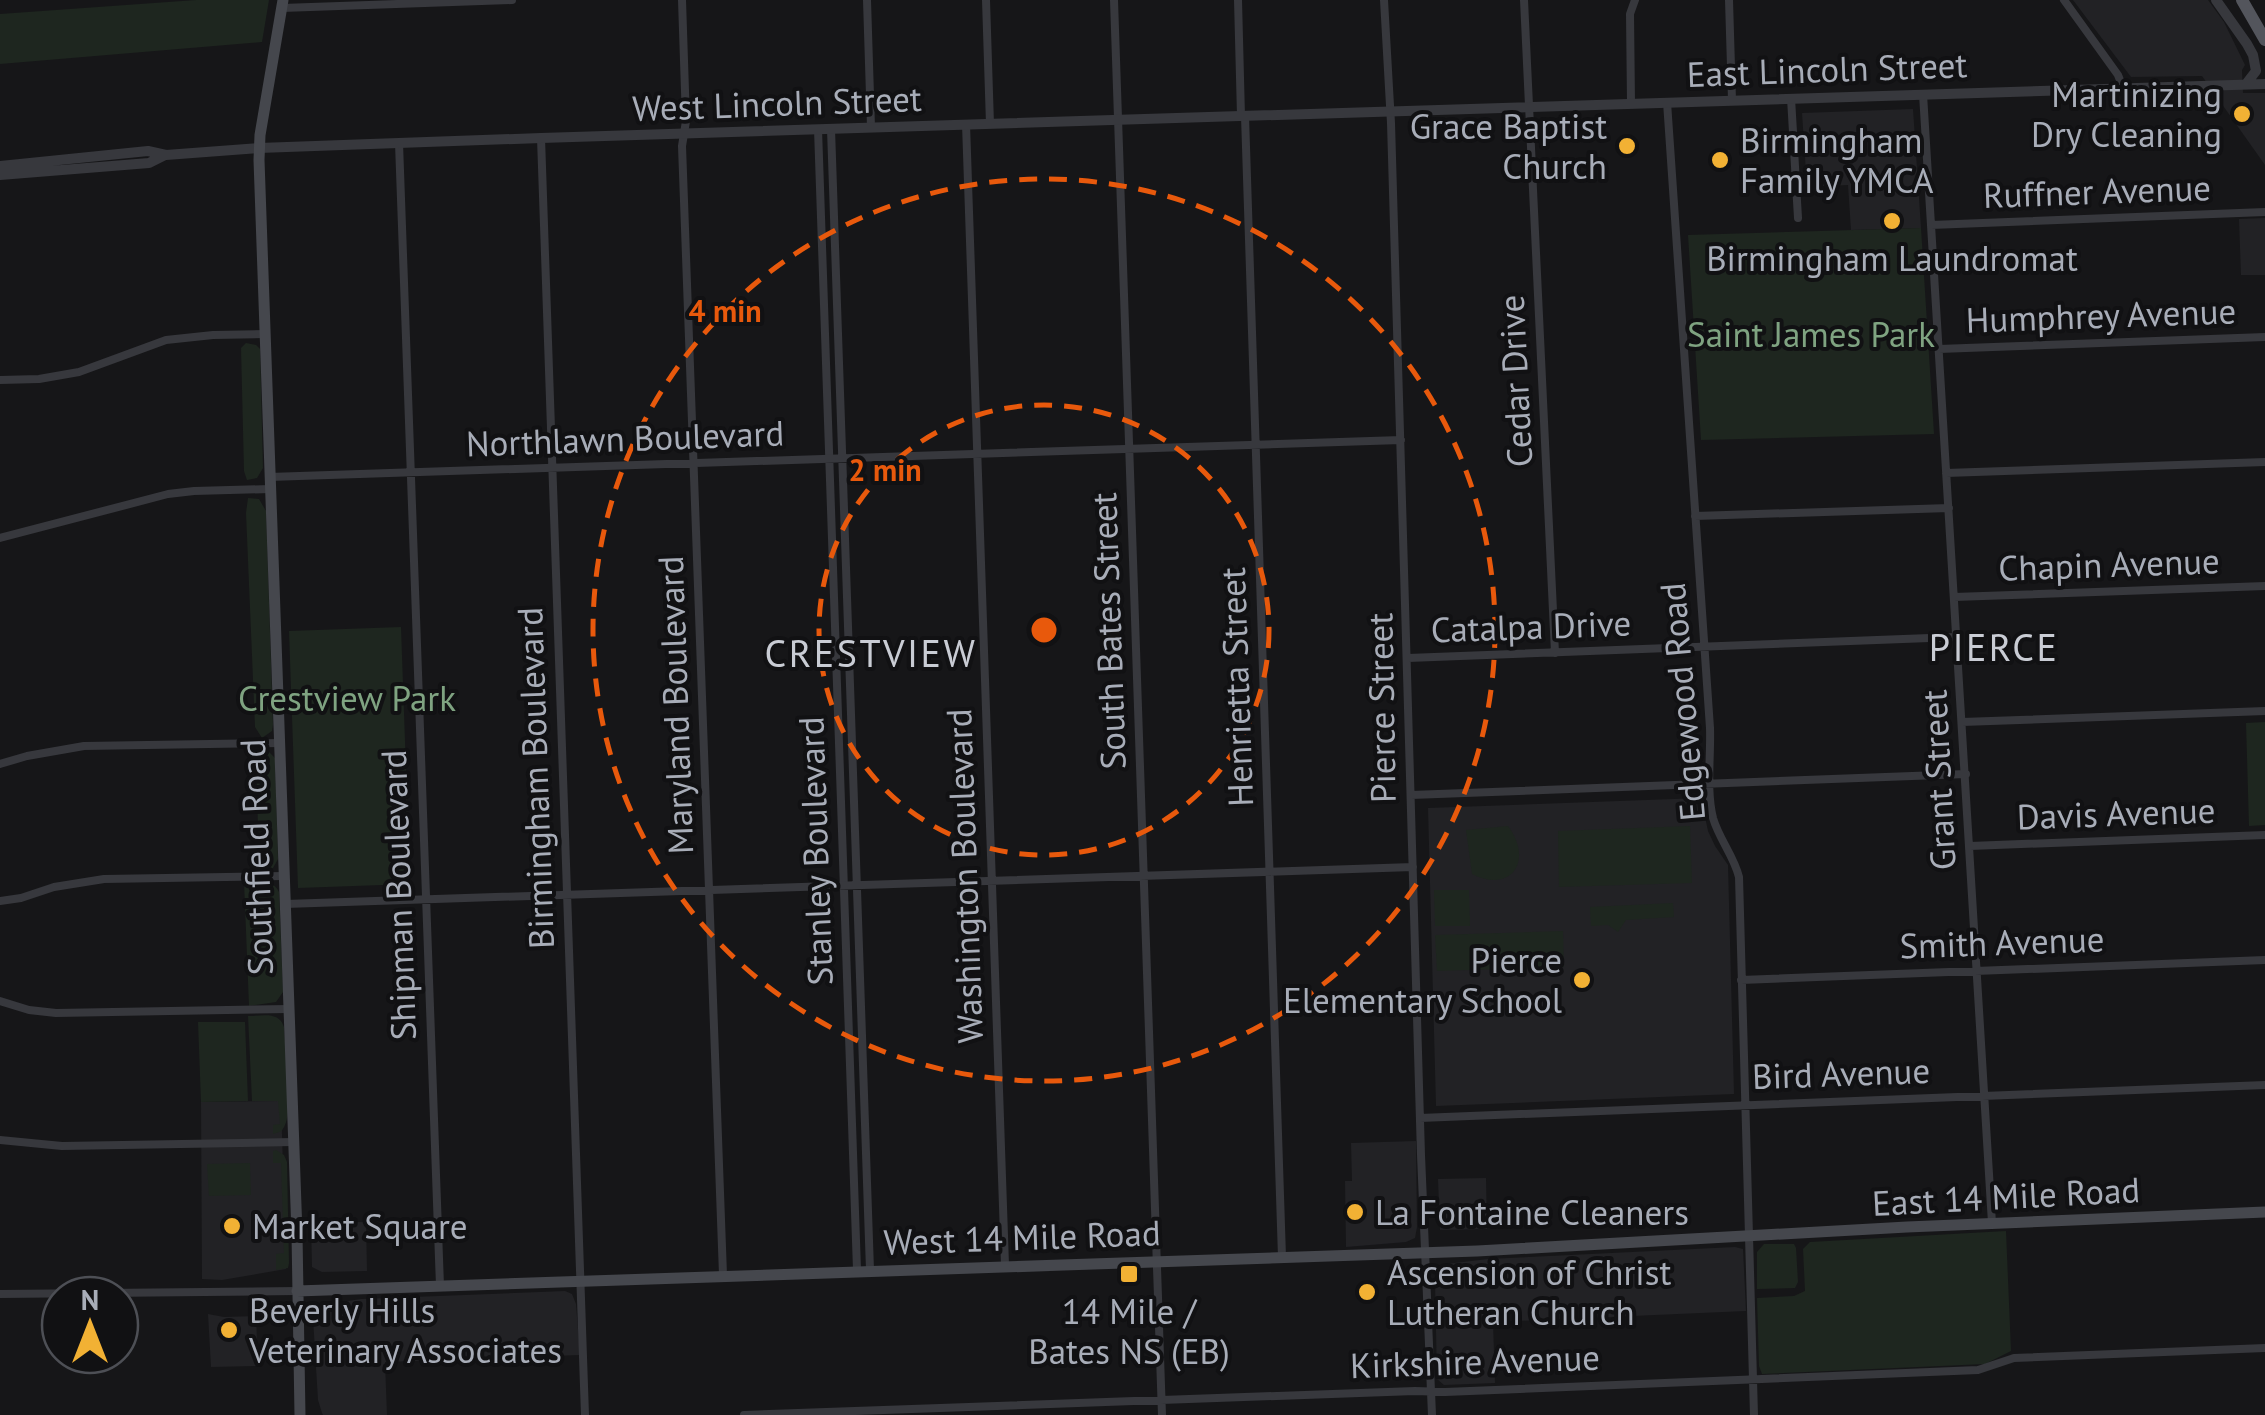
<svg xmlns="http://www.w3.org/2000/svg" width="2265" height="1415" font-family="'PT Sans',sans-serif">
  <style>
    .built { fill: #222225 }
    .green { fill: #1e261f }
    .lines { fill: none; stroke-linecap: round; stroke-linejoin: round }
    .minor { stroke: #37383d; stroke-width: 8 }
    .tertiary { stroke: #37383d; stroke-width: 10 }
    .secondary { stroke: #45474d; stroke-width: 11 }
    .primary { stroke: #53555c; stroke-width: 12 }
    .ring { fill: none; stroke: #e8590c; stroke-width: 5; stroke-dasharray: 18 12 }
    .poi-dot { fill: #f2b134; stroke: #111113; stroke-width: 4 }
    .labels { text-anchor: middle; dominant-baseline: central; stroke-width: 8; stroke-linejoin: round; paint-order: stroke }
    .street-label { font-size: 35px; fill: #a8adb8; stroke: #111113 }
    .poi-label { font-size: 35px; fill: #a8adb8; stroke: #111113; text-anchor: start }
    .park-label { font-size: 35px; fill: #7fa381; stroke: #111113 }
    .neighbourhood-label { font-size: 38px; letter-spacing: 2.5px; fill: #c9ccd4; stroke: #111113 }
    .centre { fill: #e8590c; stroke: #111113; stroke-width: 5 }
    .ring-label { font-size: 30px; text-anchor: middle; font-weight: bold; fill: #e8590c; stroke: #111113; stroke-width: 8; stroke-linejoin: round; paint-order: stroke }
  </style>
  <rect width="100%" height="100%" fill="#161618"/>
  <path class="built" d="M2073 0H2208L2224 22 2245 65 2242 70 2243 93H2265V165L2202 76 2131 77Z
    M1913 109 1921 228 1851 230 1848 185 1807 187 1802 113Z
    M2265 218V275H2241L2239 219Z
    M1701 798 1708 831 1715 846 1728 865 1734 1094 1436 1106 1428 808Z
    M281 1101 286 1269 222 1280 202 1279 201 1102Z
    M1416 1141 1417 1227 1415 1238 1406 1242 1346 1247 1345 1181H1352L1351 1143Z
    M1486 1178 1487 1229 1440 1230 1438 1179Z
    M366 1222 367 1271 322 1272 312 1267 311 1223Z
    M1735 1247 1743 1249 1746 1311 1493 1322 1495 1383 1444 1385 1437 1379 1435 1281 1437 1269 1446 1264 1488 1259Z
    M565 1291 572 1294 576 1304 580 1355 385 1362 387 1415H323L322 1413 318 1400 313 1318 315 1312 328 1304 361 1299Z
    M208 1314 224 1317 256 1316 258 1366 211 1367Z"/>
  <path class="green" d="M196 0H269L262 42 0 64V14Z
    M1921 228 1934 434 1701 440 1688 235Z
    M246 343 256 345 260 349 263 468 257 478 247 480 244 471 241 348Z
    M248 498 259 499 266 511 273 725 272 731 262 738 255 727 246 513Z
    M401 627 410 884 298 888 289 631Z
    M2265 722V825L2249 826 2246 723Z
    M259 748 266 749 275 758 278 859 273 868 266 870 259 863 256 755Z
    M1508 826C1534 861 1511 894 1472 874L1466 830Z
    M1690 826 1692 883 1559 887 1558 831Z
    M244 881C257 882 273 878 279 892L283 992 276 1002 249 1006Z
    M1434 890H1469L1470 926H1435Z
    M1673 903 1674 917 1626 920 1618 932 1608 925 1591 926 1590 907Z
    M1563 931 1564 967 1437 971 1435 935Z
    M248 1016C262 1016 279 1011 284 1027 285 1049 293 1107 285 1125 282 1132 280 1132 273 1134V1125L280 1124 278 1101H252Z
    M198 1022H245L248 1101 201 1102Z
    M276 1150 284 1155 287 1162 289 1263 288 1268 276 1270V1254L284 1253 281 1163H273V1151Z
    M250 1163 251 1195 209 1196 207 1164Z
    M2006 1231 2011 1351 1985 1364 1762 1374 1759 1366 1757 1298 1794 1296 1805 1291 1803 1249 1810 1242Z
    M1764 1244H1794L1796 1248 1798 1282 1795 1288 1757 1289V1252Z"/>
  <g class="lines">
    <path class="minor" d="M682 0 686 121 682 146 723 1275
      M867 0 871 127
      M986 0 990 124
      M1114 0 1162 1415
      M1238 0 1241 116
      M1384 0 1391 123 1421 1155 1432 1415
      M1524 0 1555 653
      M1729 0 1732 100
      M2064 0 2118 75 2123 88
      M282 8 512 0
      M1923 94 1992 1223
      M1791 98 1798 218
      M1667 102 1710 728C1711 757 1706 790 1713 818 1719 839 1734 856 1739 877L1754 1415
      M1631 103 1630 14 1635 0
      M1245 116 1282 1257
      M966 124 1005 1265
      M818 129 857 1270
      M831 129 870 1270
      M541 138 585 1415
      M399 143 440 1286
      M1931 225 2265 212
      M1939 349 2265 337
      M0 380 39 379 79 372 166 340 213 335 264 334
      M1946 473 2265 462
      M269 477 1401 440
      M1695 516 1949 508
      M0 538 168 494 194 491 270 489
      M1954 597 2265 586
      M1408 658 1956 637
      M1962 722 2265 711
      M0 764 27 756 84 746 279 743
      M1411 795 1966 774
      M1970 846 2265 835
      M0 901 21 898 54 887 104 879 284 876
      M285 904 1413 867
      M1741 980 2265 960
      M0 1001 29 1010 56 1013 289 1009
      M1420 1118 2265 1085
      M0 1140 62 1146 293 1142
      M0 1294 297 1291
      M744 1415 1415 1391 1445 1392 1978 1370 2014 1358 2265 1348"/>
    <path class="tertiary" d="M2216 0 2247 44 2253 55 2256 71 2246 84
      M0 166 148 151 166 155 259 148 541 138 2265 84
      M0 175 149 163 165 155"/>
    <path class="secondary" d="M283 0 260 135 259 160 297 1234 300 1415
      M297 1291 1477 1251 1907 1227 2265 1212"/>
    <path class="primary" d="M2242 0 2265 40"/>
  </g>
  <g class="ring">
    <circle cx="1044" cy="630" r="225"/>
    <circle cx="1044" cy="630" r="451"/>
  </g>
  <g class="poi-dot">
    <circle cx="2242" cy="114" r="10"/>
    <circle cx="1627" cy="146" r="10"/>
    <circle cx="1720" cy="160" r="10"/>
    <circle cx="1892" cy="221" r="10"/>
    <circle cx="1582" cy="980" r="10"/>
    <circle cx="1355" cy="1212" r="10"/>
    <circle cx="232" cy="1226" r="10"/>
    <rect x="1119" y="1264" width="20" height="20" rx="5"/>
    <circle cx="1367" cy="1292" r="10"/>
    <circle cx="229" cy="1330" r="10"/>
  </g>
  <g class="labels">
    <g class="street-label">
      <text transform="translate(1827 69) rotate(-2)">East Lincoln Street</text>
      <text transform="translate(777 103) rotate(-2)">West Lincoln Street</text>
      <text transform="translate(2097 191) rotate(-2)">Ruffner Avenue</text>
      <text transform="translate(2101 315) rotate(-2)">Humphrey Avenue</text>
      <text transform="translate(1515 381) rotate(-93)">Cedar Drive</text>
      <text transform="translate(625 438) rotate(-2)">Northlawn Boulevard</text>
      <text transform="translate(2109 564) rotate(-2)">Chapin Avenue</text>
      <text transform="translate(1531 626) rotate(-2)">Catalpa Drive</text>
      <text transform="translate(1108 631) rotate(-92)">South Bates Street</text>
      <text transform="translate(1236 687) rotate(-92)">Henrietta Street</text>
      <text transform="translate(1682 702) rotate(-95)">Edgewood Road</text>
      <text transform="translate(675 705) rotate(-92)">Maryland Boulevard</text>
      <text transform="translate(1381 708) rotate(-91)">Pierce Street</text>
      <text transform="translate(535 778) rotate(-92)">Birmingham Boulevard</text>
      <text transform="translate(1938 780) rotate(-93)">Grant Street</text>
      <text transform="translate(2116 813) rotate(-2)">Davis Avenue</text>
      <text transform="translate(815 851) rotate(-92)">Stanley Boulevard</text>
      <text transform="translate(256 857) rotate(-92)">Southfield Road</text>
      <text transform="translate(964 876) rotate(-92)">Washington Boulevard</text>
      <text transform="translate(398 895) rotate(-92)">Shipman Boulevard</text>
      <text transform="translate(2002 942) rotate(-2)">Smith Avenue</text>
      <text transform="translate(1841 1073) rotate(-2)">Bird Avenue</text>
      <text transform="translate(2006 1196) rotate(-3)">East 14 Mile Road</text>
      <text transform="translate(1022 1237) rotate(-2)">West 14 Mile Road</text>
      <text transform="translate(1475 1361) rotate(-2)">Kirkshire Avenue</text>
    </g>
    <g class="poi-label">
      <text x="2222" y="94" text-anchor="end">Martinizing<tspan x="2222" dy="40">Dry Cleaning</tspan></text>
      <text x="1607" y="126" text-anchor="end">Grace Baptist<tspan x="1607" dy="40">Church</tspan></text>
      <text x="1740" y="140">Birmingham<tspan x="1740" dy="40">Family YMCA</tspan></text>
      <text x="1892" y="258" text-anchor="middle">Birmingham Laundromat</text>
      <text x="1562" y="960" text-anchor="end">Pierce<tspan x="1562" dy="40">Elementary School</tspan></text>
      <text x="1375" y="1212">La Fontaine Cleaners</text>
      <text x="252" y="1226">Market Square</text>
      <text x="1387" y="1272">Ascension of Christ<tspan x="1387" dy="40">Lutheran Church</tspan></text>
      <text x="249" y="1310">Beverly Hills<tspan x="249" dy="40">Veterinary Associates</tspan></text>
      <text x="1129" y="1311" text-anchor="middle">14 Mile /<tspan x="1129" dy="40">Bates NS (EB)</tspan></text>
    </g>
    <g class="park-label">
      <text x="1811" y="334">Saint James Park</text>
      <text x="347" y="698">Crestview Park</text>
    </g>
    <g class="neighbourhood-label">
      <text x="1994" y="646">PIERCE</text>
      <text x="871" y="652">CRESTVIEW</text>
    </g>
  </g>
  <circle cx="1044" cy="630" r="15" class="centre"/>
  <g class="ring-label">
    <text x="725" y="322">4 min</text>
    <text x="885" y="481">2 min</text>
  </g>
  <g transform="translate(90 1325)"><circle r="48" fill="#111113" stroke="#4d4f55" stroke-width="2.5"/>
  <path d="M0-8L18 38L0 25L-18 38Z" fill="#f2b134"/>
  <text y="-15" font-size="28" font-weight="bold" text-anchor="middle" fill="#a8adb8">N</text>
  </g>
</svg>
